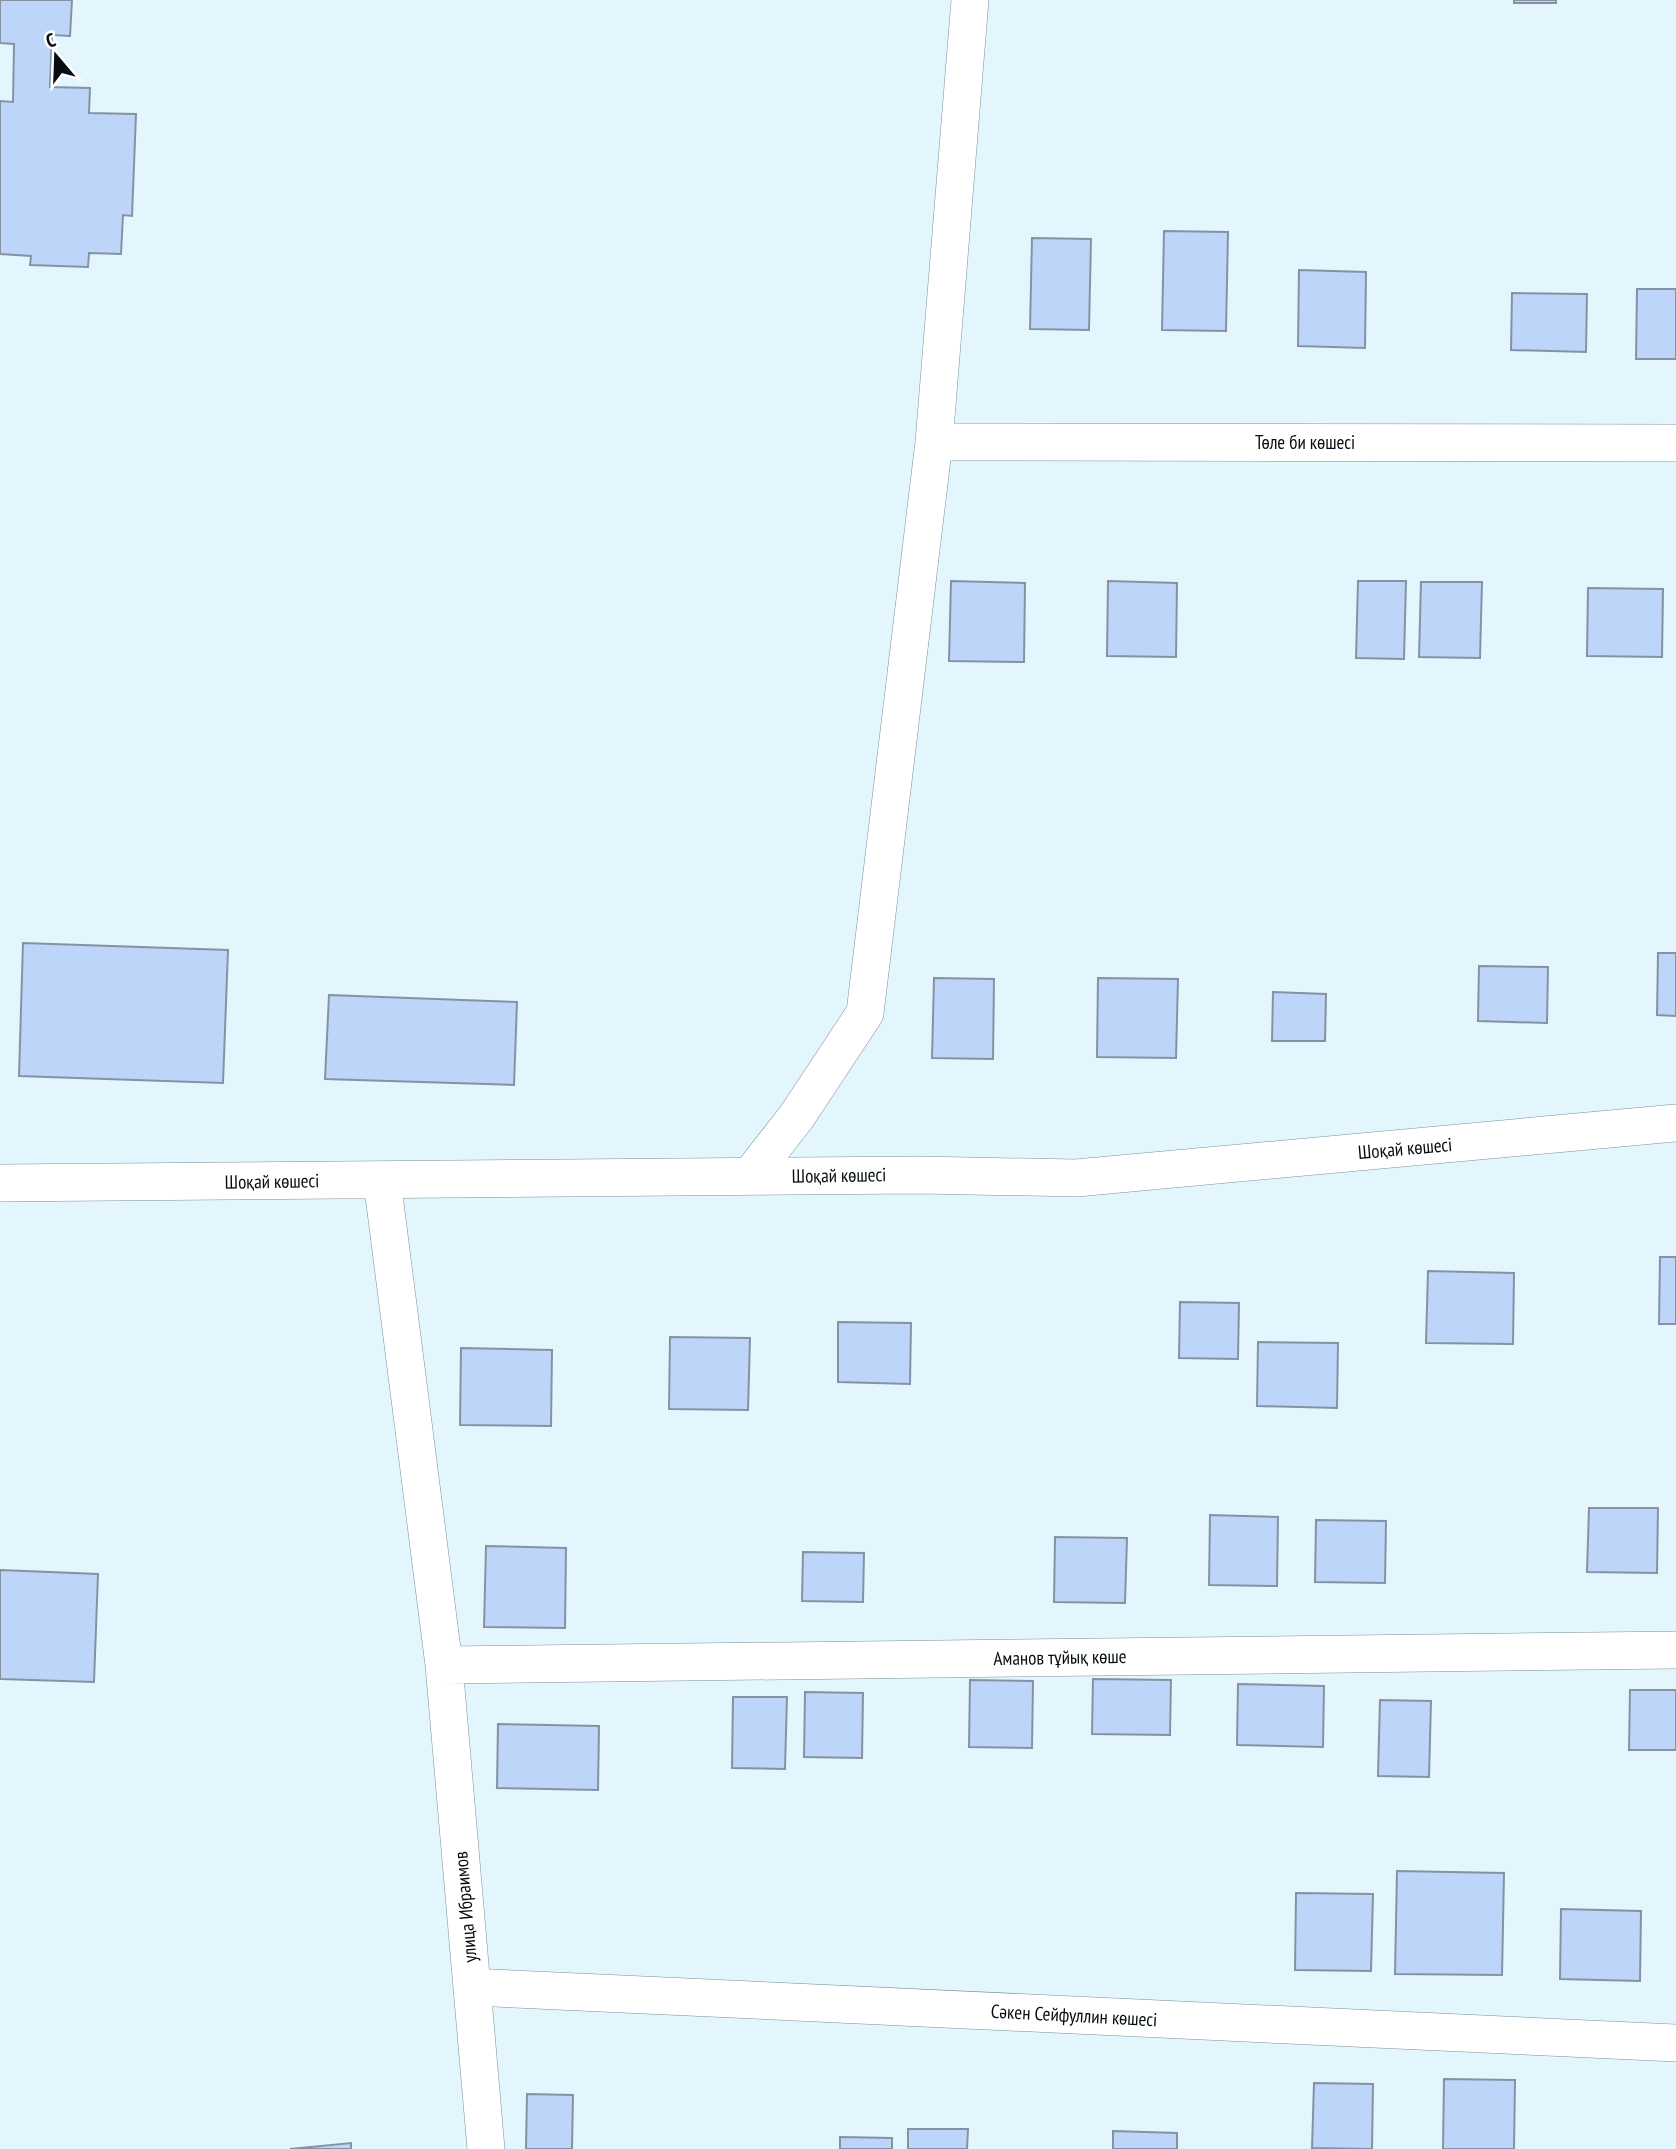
<svg xmlns="http://www.w3.org/2000/svg" width="1676" height="2149" font-family="'PT Sans Narrow',sans-serif">
  <style>
    .building { fill: #bdd5f9; stroke: #8692a3; stroke-width: 2 }
    .lines { fill: none; stroke-linecap: round; stroke-linejoin: round }
    .minor-casing { stroke: #7b919b; stroke-width: 38 }
    .minor { stroke: #fff; stroke-width: 37 }
    .labels { text-anchor: middle; dominant-baseline: central; stroke-width: 6; stroke-linejoin: round; paint-order: stroke }
    .street-label { font-size: 19px; fill: #050d10; stroke: #fff }
  </style>
  <rect width="100%" height="100%" fill="#e3f6fe"/>
  <path class="building" d="M0 0H72L70 36 52 35 50 87 90 88 89 113 136 114 132 216 123 215 121 254 89 253 88 267 30 265 31 256 0 254V101L13 102 14 44 0 43Z
    M1514 0H1556V3H1514Z
    M1164 231 1228 232 1226 331 1162 330Z
    M1032 238 1091 239 1089 330 1030 329Z
    M1299 270 1366 272 1365 348 1298 346Z
    M1637 289H1676V359H1636Z
    M1512 293 1587 294 1586 352 1511 350Z
    M951 581 1025 583 1024 662 949 661Z
    M1108 581 1177 583 1176 657 1107 656Z
    M1358 581H1406L1404 659 1356 658Z
    M1421 582H1482L1480 658 1419 657Z
    M1588 588 1663 589 1662 657 1587 656Z
    M23 943 228 950 223 1083 19 1076Z
    M1658 953H1676V1016L1657 1015Z
    M1479 966 1548 967 1547 1023 1478 1021Z
    M934 978 994 979 993 1059 932 1058Z
    M1098 978 1178 979 1176 1058 1097 1057Z
    M1273 992 1326 994 1325 1041H1272Z
    M329 995 517 1002 514 1085 325 1079Z
    M1660 1257H1676V1324H1659Z
    M1428 1271 1514 1273 1513 1344 1426 1343Z
    M1180 1302 1239 1303 1238 1359 1179 1358Z
    M838 1322 911 1323 910 1384 838 1382Z
    M670 1337 750 1338 748 1410 669 1409Z
    M1258 1342 1338 1343 1337 1408 1257 1406Z
    M461 1348 552 1350 551 1426 460 1425Z
    M1589 1508H1658L1657 1573 1587 1572Z
    M1210 1515 1278 1517 1277 1586 1209 1585Z
    M1316 1520 1386 1521 1385 1583 1315 1582Z
    M1055 1537 1127 1538 1125 1603 1054 1602Z
    M486 1546 566 1548 565 1628 484 1627Z
    M803 1552 864 1553 863 1602 802 1601Z
    M0 1570 98 1574 94 1682 0 1679Z
    M1093 1679 1171 1680 1170 1735 1092 1734Z
    M970 1680 1033 1681 1032 1748 969 1747Z
    M1238 1684 1324 1686 1323 1747 1237 1745Z
    M1630 1690H1676V1750H1629Z
    M805 1692 863 1693 862 1758 804 1757Z
    M733 1697H787L785 1769 732 1768Z
    M1380 1700 1431 1701 1429 1777 1378 1776Z
    M498 1724 599 1726 598 1790 497 1788Z
    M1397 1871 1504 1873 1502 1975 1395 1974Z
    M1296 1893 1373 1894 1371 1971 1295 1970Z
    M1561 1909 1641 1911 1640 1981 1560 1979Z
    M1444 2079 1515 2080 1514 2149H1443Z
    M1314 2083 1373 2084 1372 2149 1312 2148Z
    M527 2094 573 2095 572 2149H526Z
    M908 2129H968L967 2149H908Z
    M1113 2131 1177 2133V2149H1113Z
    M840 2137 892 2138V2149H840Z
    M351 2143V2149H290Z"/>
  <g class="lines">
    <g class="minor-casing">
      <path id="minor" d="M934 442 1676 443
        M750 1176 797 1116 865 1013 934 442 970 0
        M382 1180 444 1665 486 2149
        M0 1183 919 1175 1076 1178 1676 1123
        M444 1665 1676 1650
        M472 1987 1676 2043"/>
    </g>
    <use href="#minor" class="minor"/>
  </g>
  <g class="labels">
    <g class="street-label">
      <text x="1305" y="442">Төле би көшесі</text>
      <text transform="translate(1405 1148) rotate(-5)">Шоқай көшесі</text>
      <text transform="translate(839 1175) rotate(-1)">Шоқай көшесі</text>
      <text transform="translate(272 1181) rotate(-1)">Шоқай көшесі</text>
      <text transform="translate(1060 1657) rotate(-1)">Аманов тұйық көше</text>
      <text transform="translate(465 1907) rotate(-95)">улица Ибраимов</text>
      <text transform="translate(1074 2015) rotate(3)">Сәкен Сейфуллин көшесі</text>
    </g>
  </g>
  <g transform="translate(56 56) rotate(341)" stroke="#ffffff" stroke-width="5" paint-order="stroke">
  <path d="M0-5L12 26L0 18L-12 26Z" fill="#050d10"/>
  <text y="-10" font-size="19" font-weight="bold" text-anchor="middle" fill="#050d10">С</text>
  </g>
</svg>
